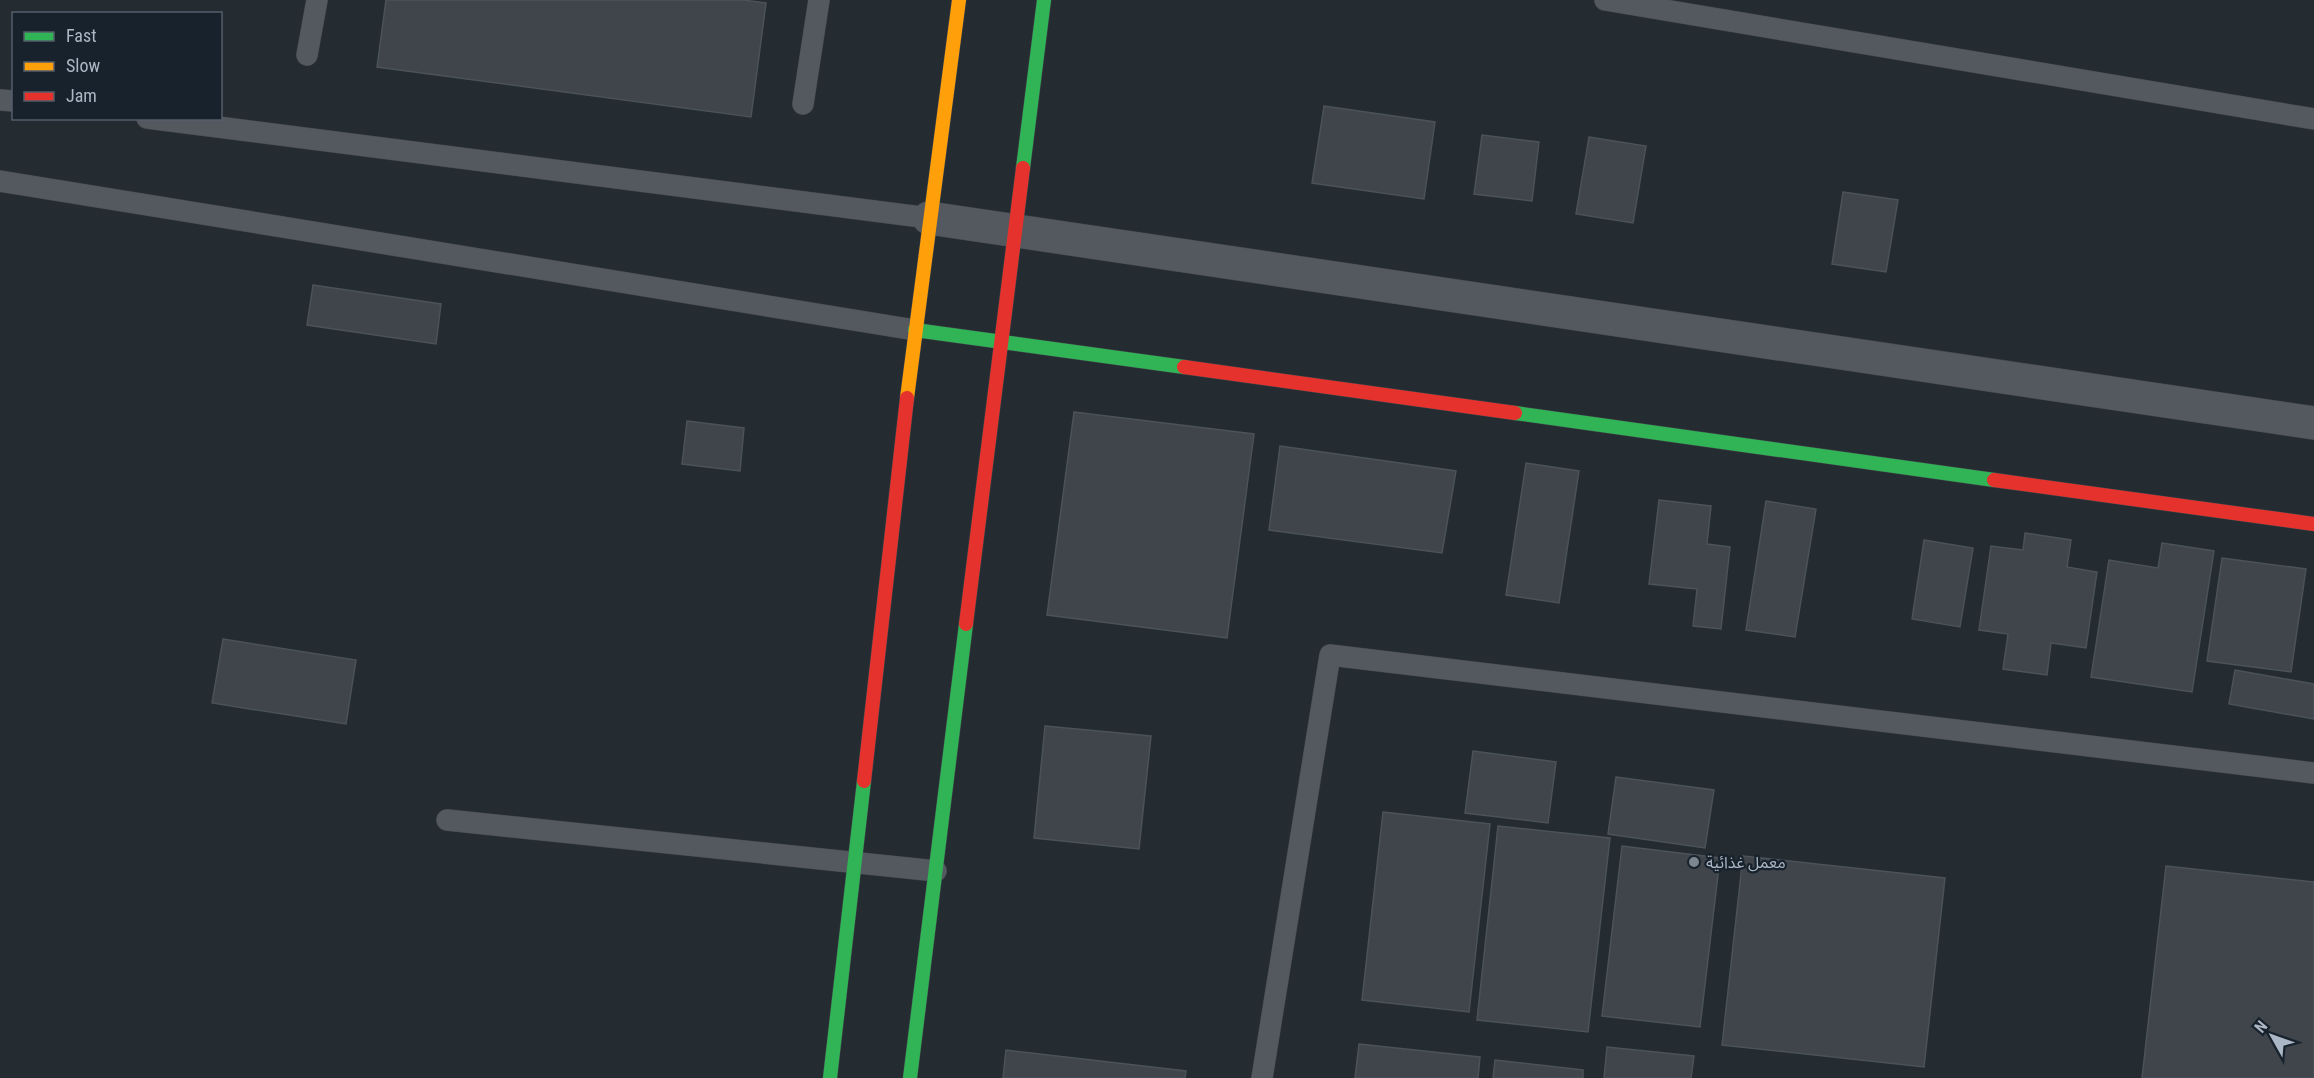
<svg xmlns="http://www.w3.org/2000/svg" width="2314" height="1078" font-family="'Roboto Condensed','Noto Sans Arabic',sans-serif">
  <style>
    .building { fill: #3f454b; stroke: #4b525a; stroke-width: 1.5 }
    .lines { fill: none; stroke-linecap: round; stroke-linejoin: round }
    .lane-casing { stroke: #42474c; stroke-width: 22 }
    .street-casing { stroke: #42474c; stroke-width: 34 }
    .fast-casing { stroke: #42474c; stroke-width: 15 }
    .slow-casing { stroke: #42474c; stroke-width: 15 }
    .jam-casing { stroke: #42474c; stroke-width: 15 }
    .lane { stroke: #545960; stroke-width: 21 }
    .street { stroke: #545960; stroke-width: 33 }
    .fast { stroke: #30b455; stroke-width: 14 }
    .slow { stroke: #ff9f0a; stroke-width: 14 }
    .jam { stroke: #e5322d; stroke-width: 14 }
    .poi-dot { fill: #7c8691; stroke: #17222c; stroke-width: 2 }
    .labels { text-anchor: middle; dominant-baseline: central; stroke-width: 4.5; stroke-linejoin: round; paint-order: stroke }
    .poi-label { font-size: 16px; fill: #acb7c5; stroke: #17222c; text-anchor: start }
  </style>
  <rect width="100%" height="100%" fill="#242b31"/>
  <path class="building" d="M386 0H743L766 3 751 117 377 67Z
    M1324 106 1435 122 1424 199 1312 183Z
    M1482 135 1539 142 1532 201 1474 194Z
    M1589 137 1646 146 1633 223 1576 214Z
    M1843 192 1898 200 1886 272 1832 264Z
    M313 285 441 304 436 344 307 325Z
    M1074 412 1254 434 1227 638 1047 615Z
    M687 421 744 428 740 471 682 464Z
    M1280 446 1456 471 1442 553 1269 530Z
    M1526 463 1579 471 1559 603 1506 595Z
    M1659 500 1711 506 1707 544 1730 547 1721 629 1693 626 1697 589 1649 584Z
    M1766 501 1816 509 1795 637 1746 630Z
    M2025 533 2071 540 2067 567 2097 572 2086 648 2051 643 2047 675 2003 669 2008 634 1979 630 1991 546 2023 550Z
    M1924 540 1973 548 1960 627 1912 619Z
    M2162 543 2214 551 2192 692 2091 677 2109 560 2158 568Z
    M2222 558 2306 569 2291 672 2207 661Z
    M223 639 356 660 346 724 212 703Z
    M2235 670 2314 684V719L2229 704Z
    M1045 726 1151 736 1139 849 1034 838Z
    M1473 751 1556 762 1548 823 1465 813Z
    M1616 777 1714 790 1705 848 1608 834Z
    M1383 812 1490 824 1469 1012 1362 1000Z
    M1498 826 1610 838 1588 1032 1477 1020Z
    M1622 846 1720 858 1700 1027 1602 1016Z
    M1743 856 1945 878 1924 1067 1722 1045Z
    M2166 866 2314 882V1078H2142Z
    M1359 1044 1480 1057 1478 1078H1355Z
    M1607 1047 1694 1056 1691 1078H1604Z
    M1006 1050 1186 1071 1185 1078H1003Z
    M1495 1060 1583 1070V1078H1493Z"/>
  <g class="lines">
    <g class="lane-casing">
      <path id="lane" d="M1605 0 2314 119
        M307 55 317 0
        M0 100 14 101
        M803 104 819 0
        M147 118 929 218
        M0 181 915 330
        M447 820 936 871
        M1262 1078 1330 655 2314 773"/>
    </g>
    <g class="street-casing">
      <path id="street" d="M929 218 2314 423"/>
    </g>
    <g class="fast-casing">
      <path id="fast" d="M1023 168 1044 0
        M915 330 1184 367
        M1515 413 1994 480
        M830 1078 864 781
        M910 1078 966 624"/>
    </g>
    <g class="slow-casing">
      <path id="slow" d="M907 398 959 0"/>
    </g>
    <g class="jam-casing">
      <path id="jam" d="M1184 367 1515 413
        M1994 480 2314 524
        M966 624 1023 168
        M864 781 907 398"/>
    </g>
    <use href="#lane" class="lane"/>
    <use href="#street" class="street"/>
    <use href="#fast" class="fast"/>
    <use href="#slow" class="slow"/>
    <use href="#jam" class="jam"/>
  </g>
  <circle class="poi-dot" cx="1694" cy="862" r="6"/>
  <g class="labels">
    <g class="poi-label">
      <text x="1706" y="862">معمل غذائية</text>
    </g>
  </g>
  <rect x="12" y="12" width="210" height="108" fill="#17222c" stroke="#535e69" stroke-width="1.5"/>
  <rect x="24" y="32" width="30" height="9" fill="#30b455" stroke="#535e69" stroke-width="1.5"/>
  <text x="66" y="42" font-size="18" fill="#acb7c5">Fast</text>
  <rect x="24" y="62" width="30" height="9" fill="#ff9f0a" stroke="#535e69" stroke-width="1.5"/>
  <text x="66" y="72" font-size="18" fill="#acb7c5">Slow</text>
  <rect x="24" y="92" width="30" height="9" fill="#e5322d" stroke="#535e69" stroke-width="1.5"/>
  <text x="66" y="102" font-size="18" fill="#acb7c5">Jam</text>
  <g transform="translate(2272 1036) rotate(310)" stroke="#17222c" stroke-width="4.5" paint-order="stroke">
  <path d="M0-4.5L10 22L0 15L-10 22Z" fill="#acb7c5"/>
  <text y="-9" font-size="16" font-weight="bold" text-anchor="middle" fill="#acb7c5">N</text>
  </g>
</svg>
